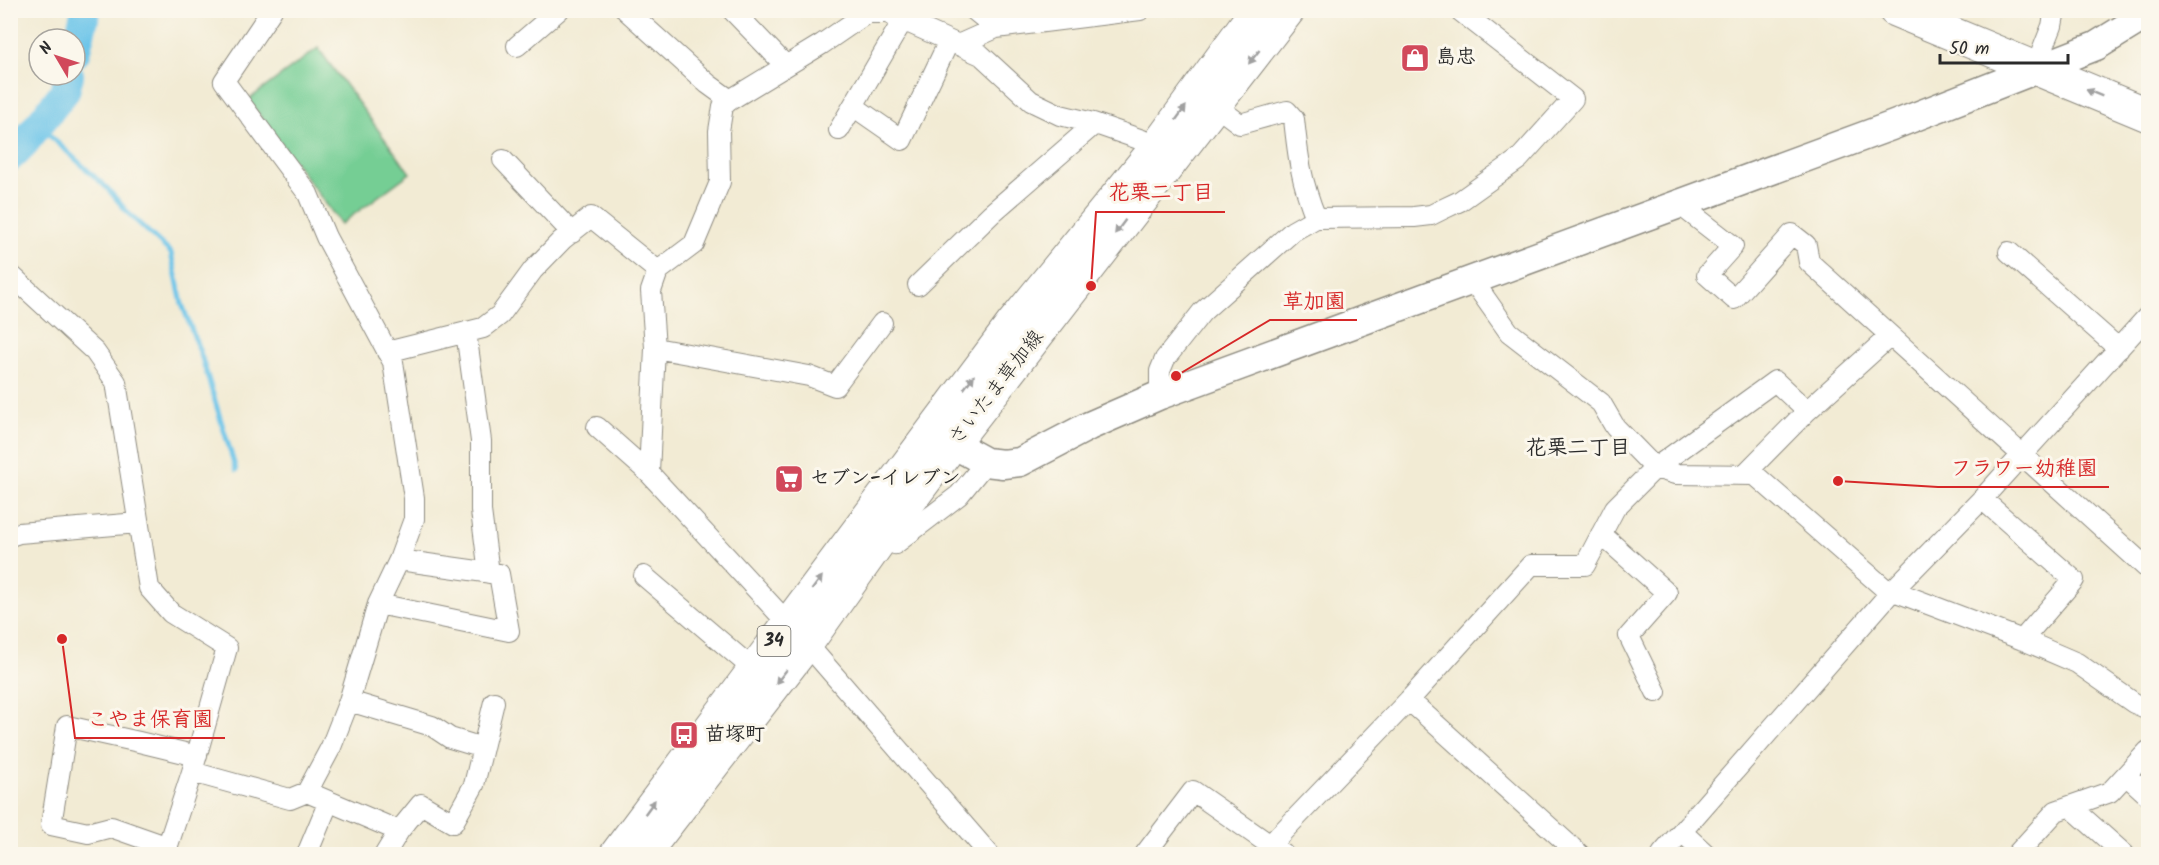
<svg xmlns="http://www.w3.org/2000/svg" width="2159" height="865" font-family="Kalam,'Klee One',sans-serif">
  <style>
    .green { fill: #74ce94; stroke: #507c60; stroke-width: 1.5 }
    .lines { fill: none; stroke-linecap: round; stroke-linejoin: round }
    .stream { stroke: #6bc4e9; stroke-width: 5 }
    .river { stroke: #6bc4e9; stroke-width: 30 }
    .street-casing { stroke: #8e8b80; stroke-width: 22 }
    .secondary-casing { stroke: #8e8b80; stroke-width: 31 }
    .primary-casing { stroke: #8e8b80; stroke-width: 34 }
    .highway-casing { stroke: #8e8b80; stroke-width: 35 }
    .street { stroke: #fff; stroke-width: 20 }
    .secondary { stroke: #fff; stroke-width: 28 }
    .primary { stroke: #fff; stroke-width: 32 }
    .highway { stroke: #fff; stroke-width: 33 }
    .oneway { fill: #a0a0a0 }
    .labels { text-anchor: middle; dominant-baseline: central; stroke-width: 6; stroke-linejoin: round; paint-order: stroke }
    .shield { fill: #fbf7ec; stroke: #696865; stroke-width: 1.5 }
    .shield-label { font-size: 18px; font-weight: bold; fill: #2b2b2b }
    .poi-label { font-size: 20px; font-weight: bold; fill: #2b2b2b; stroke: #fbf7ec; text-anchor: start }
    .street-label { font-size: 20px; fill: #2b2b2b; stroke: #fbf7ec }
    .neighbourhood-label { font-size: 21px; font-weight: bold; fill: #2b2b2b; stroke: #fbf7ec }
    .leader { fill: none; stroke: #d62828; stroke-width: 2 }
    .callout-dot { fill: #d62828; stroke: #fbf7ec; stroke-width: 2 }
    .callout-label { font-size: 21px; text-anchor: middle; font-weight: bold; fill: #d62828; stroke: #fbf7ec; stroke-width: 6; stroke-linejoin: round; paint-order: stroke }
  </style>
  <rect width="100%" height="100%" fill="#fbf7ec"/>
  <filter id="ink" filterUnits="userSpaceOnUse"><feTurbulence type="fractalNoise" baseFrequency=".0167" numOctaves="2"/><feDisplacementMap in="SourceGraphic" scale="12" xChannelSelector="R" yChannelSelector="G"/><feConvolveMatrix kernelMatrix="1 2 1 2 8 2 1 2 1" color-interpolation-filters="sRGB"/></filter>
  <filter id="wash" filterUnits="userSpaceOnUse"><feTurbulence type="fractalNoise" baseFrequency=".008" numOctaves="4" result="noise"/><feDisplacementMap in="SourceGraphic" scale="24" xChannelSelector="R" yChannelSelector="G"/><feGaussianBlur stdDeviation="1.35" result="paint"/><feColorMatrix in="noise" values="0 0 0 0 0 0 0 0 0 0 0 0 0 0 0 0 0 1.4 0 .05"/><feComposite in="paint" operator="in"/></filter>
  <g filter="url(#wash)">
    <rect width="100%" height="100%" fill="#f2ebd4"/>
    <path class="green" d="M318 48 410 173 341 224 248 100Z"/>
    <g class="lines">
      <path class="stream" d="M38 125 107 188 130 215 171 253 182 304 201 355 236 470"/>
      <path class="river" d="M75 53 86 10
        M10 157 21 147 65 91 69 75"/>
    </g>
  </g>
  <g filter="url(#ink)">
    <g class="lines">
      <g class="street-casing">
        <path id="street" d="M272 10 224 81 308 194 326 237 393 362 414 498V519L399 560 378 604 349 701 331 747 307 792
          M626 10 708 84 730 100
          M732 10 786 66
          M974 10 996 28
          M958 45 996 28 1140 10
          M517 46 559 10
          M2035 69 2052 26 2055 10
          M853 106 902 140 949 41
          M1216 106 1240 124 1287 111 1294 119C1298 157 1301 181 1316 218
          M839 130 903 20
          M503 160 572 233
          M1679 204 1733 246 1707 275 1734 299 1792 234 1806 245 1809 262 2148 569
          M2009 252 2119 349
          M10 274 95 352 116 382 149 588 171 613 227 648 192 772 165 854
          M1473 281 1509 332 1601 403 1615 427 1655 468 1675 474 1755 475 1883 587 2028 642 2077 663 2134 703 2148 709
          M918 285 992 213 1090 128 1093 123
          M466 332 481 441V511L489 573
          M655 348 809 376 835 386 882 323
          M387 352 483 328 500 315 533 270 562 240 591 217 658 271 694 244 720 182 719 131 723 106 730 100 822 44 867 13H887L981 55 1031 101 1060 115 1093 123 1142 140 1154 150
          M1160 395V371L1165 359 1202 312 1293 231 1316 218 1414 217 1431 215 1441 210 1460 201 1519 159 1573 99 1459 10
          M597 427 649 473 807 644 989 854
          M649 473 655 348 651 291 658 271
          M1744 475 1807 411 1890 336
          M1982 499 2074 580 2022 640
          M1601 534 1667 593 1629 636 1656 692
          M10 536 19 533 138 523
          M883 537 895 544 959 495 986 462
          M644 576 753 669
          M378 604 509 631 499 574 399 560
          M1409 700 1579 854
          M349 701 432 726 450 738 483 748
          M192 772 290 799 307 792 399 831
          M2126 775 2148 795
          M2070 806 2124 854
          M1682 832 1706 854
          M1270 845 1409 700 1531 565H1585L1615 508 1655 468 1775 381 1807 411
          M168 847 111 827 88 833 51 825 67 726 139 742 197 756
          M307 854 329 801
          M385 854 399 831 421 804 453 823 474 785 494 702
          M1145 854 1193 791 1283 854
          M1662 854 1892 591 1982 499 2148 316
          M2017 854 2056 811 2110 792 2148 751"/>
      </g>
      <g class="secondary-casing">
        <path id="secondary" d="M936 431 953 444 986 462 1003 464 1020 462 1089 426 1160 395 1894 125 2096 46 2148 14"/>
      </g>
      <g class="primary-casing">
        <path id="primary" d="M616 854 1012 324 1154 150 1256 10
          M644 854 807 644 883 537 953 444 1289 10"/>
      </g>
      <g class="highway-casing">
        <path id="highway" d="M1895 10 2148 115"/>
      </g>
      <use href="#street" class="street"/>
      <use href="#secondary" class="secondary"/>
      <use href="#primary" class="primary"/>
      <use href="#highway" class="highway"/>
    </g>
    <defs><path id="oneway-solid" d="M-6-.8H1V-3.2L6.5 0L1 3.2V.8H-6Z" transform="scale(1.5)"/></defs>
    <g class="oneway">
      <use href="#oneway-solid" transform="translate(1254 57) rotate(128)"/>
      <use href="#oneway-solid" transform="translate(2094 93) rotate(-158)"/>
      <use href="#oneway-solid" transform="translate(1181 113) rotate(-54)"/>
      <use href="#oneway-solid" transform="translate(1120 227) rotate(127)"/>
      <use href="#oneway-solid" transform="translate(969 382) rotate(-53)"/>
      <use href="#oneway-solid" transform="translate(817 583) rotate(-53)"/>
      <use href="#oneway-solid" transform="translate(781 677) rotate(128)"/>
      <use href="#oneway-solid" transform="translate(650 807) rotate(-54)"/>
    </g>
  </g>
  <defs>
    <g id="shop-square" transform="scale(1.5)"><rect x="-9" y="-9" width="18" height="18" rx="4" fill="#d1495b" stroke="#fbf7ec"/><path d="M-5-2.5h2.3a2.7 3.5 0 0 1 5.4 0H5L5.5 6h-11ZM-1.5-2.5h3a1.5 2.3 0 0 0-3 0Z" fill="#fff"/></g>
    <g id="supermarket-square" transform="scale(1.5)"><rect x="-9" y="-9" width="18" height="18" rx="4" fill="#d1495b" stroke="#fbf7ec"/><path d="M-6-5.5h2.5l.6 2H6L4.5 2H-2.5L-4.4-4H-6ZM-1.5 3.2a1.3 1.3 0 1 0 .1 0ZM3 3.2a1.3 1.3 0 1 0 .1 0Z" fill="#fff"/></g>
    <g id="bus-square" transform="scale(1.5)"><rect x="-9" y="-9" width="18" height="18" rx="4" fill="#d1495b" stroke="#fbf7ec"/><path d="M-5-6H5V4H4V6H2V4H-2V6H-4V4H-5ZM-3.5-4V0h7V-4ZM-3.5 1.2v1.5H-2V1.2ZM2 1.2v1.5H3.5V1.2Z" fill="#fff"/></g>
  </defs>
  <g fill-rule="evenodd">
    <use href="#shop-square" x="1415" y="58"/>
    <use href="#supermarket-square" x="789" y="479"/>
    <use href="#bus-square" x="684" y="735"/>
  </g>
  <g class="labels">
    <rect class="shield" x="757.5" y="626" width="33" height="30" rx="4.5"/>
    <g class="shield-label">
      <text x="774" y="641">34</text>
    </g>
    <g class="poi-label">
      <text x="1436" y="58">島忠</text>
      <text x="810" y="479">セブン-イレブン</text>
      <text x="705" y="735">苗塚町</text>
    </g>
    <g class="street-label">
      <text transform="translate(997 388) rotate(-52)">さいたま草加線</text>
    </g>
    <g class="neighbourhood-label">
      <text x="1578" y="448">花栗二丁目</text>
    </g>
  </g>
  <path class="leader" d="M1091 286L1096 212H1225M1176 376L1270 320H1357M1838 481L1938 487H2109M62 639L75 738H225"/>
  <g class="callout-dot">
    <circle cx="1091" cy="286" r="6"/>
    <circle cx="1176" cy="376" r="6"/>
    <circle cx="1838" cy="481" r="6"/>
    <circle cx="62" cy="639" r="6"/>
  </g>
  <g class="callout-label">
    <text x="1161" y="199">花栗二丁目</text>
    <text x="1314" y="308">草加園</text>
    <text x="2024" y="475">フラワー幼稚園</text>
    <text x="150" y="726">こやま保育園</text>
  </g>
  <rect width="2159" height="865" fill="none" stroke="#fbf7ec" stroke-width="36"/>
  <g transform="translate(57 57) rotate(309)"><circle r="28" fill="#fbf7ec" stroke="#a8a59f" stroke-width="1.5"/>
  <path d="M0-4.5L10 22L0 15L-10 22Z" fill="#d1495b"/>
  <text y="-9" font-size="16" font-weight="bold" text-anchor="middle" fill="#2b2b2b">N</text>
  </g>
  <path d="M1940 54v9h128v-9" fill="none" stroke="#2b2b2b" stroke-width="3"/>
  <text x="1949" y="54" font-size="18" fill="#2b2b2b" stroke="#fbf7ec" stroke-width="4.5" paint-order="stroke">50 m</text>
</svg>
